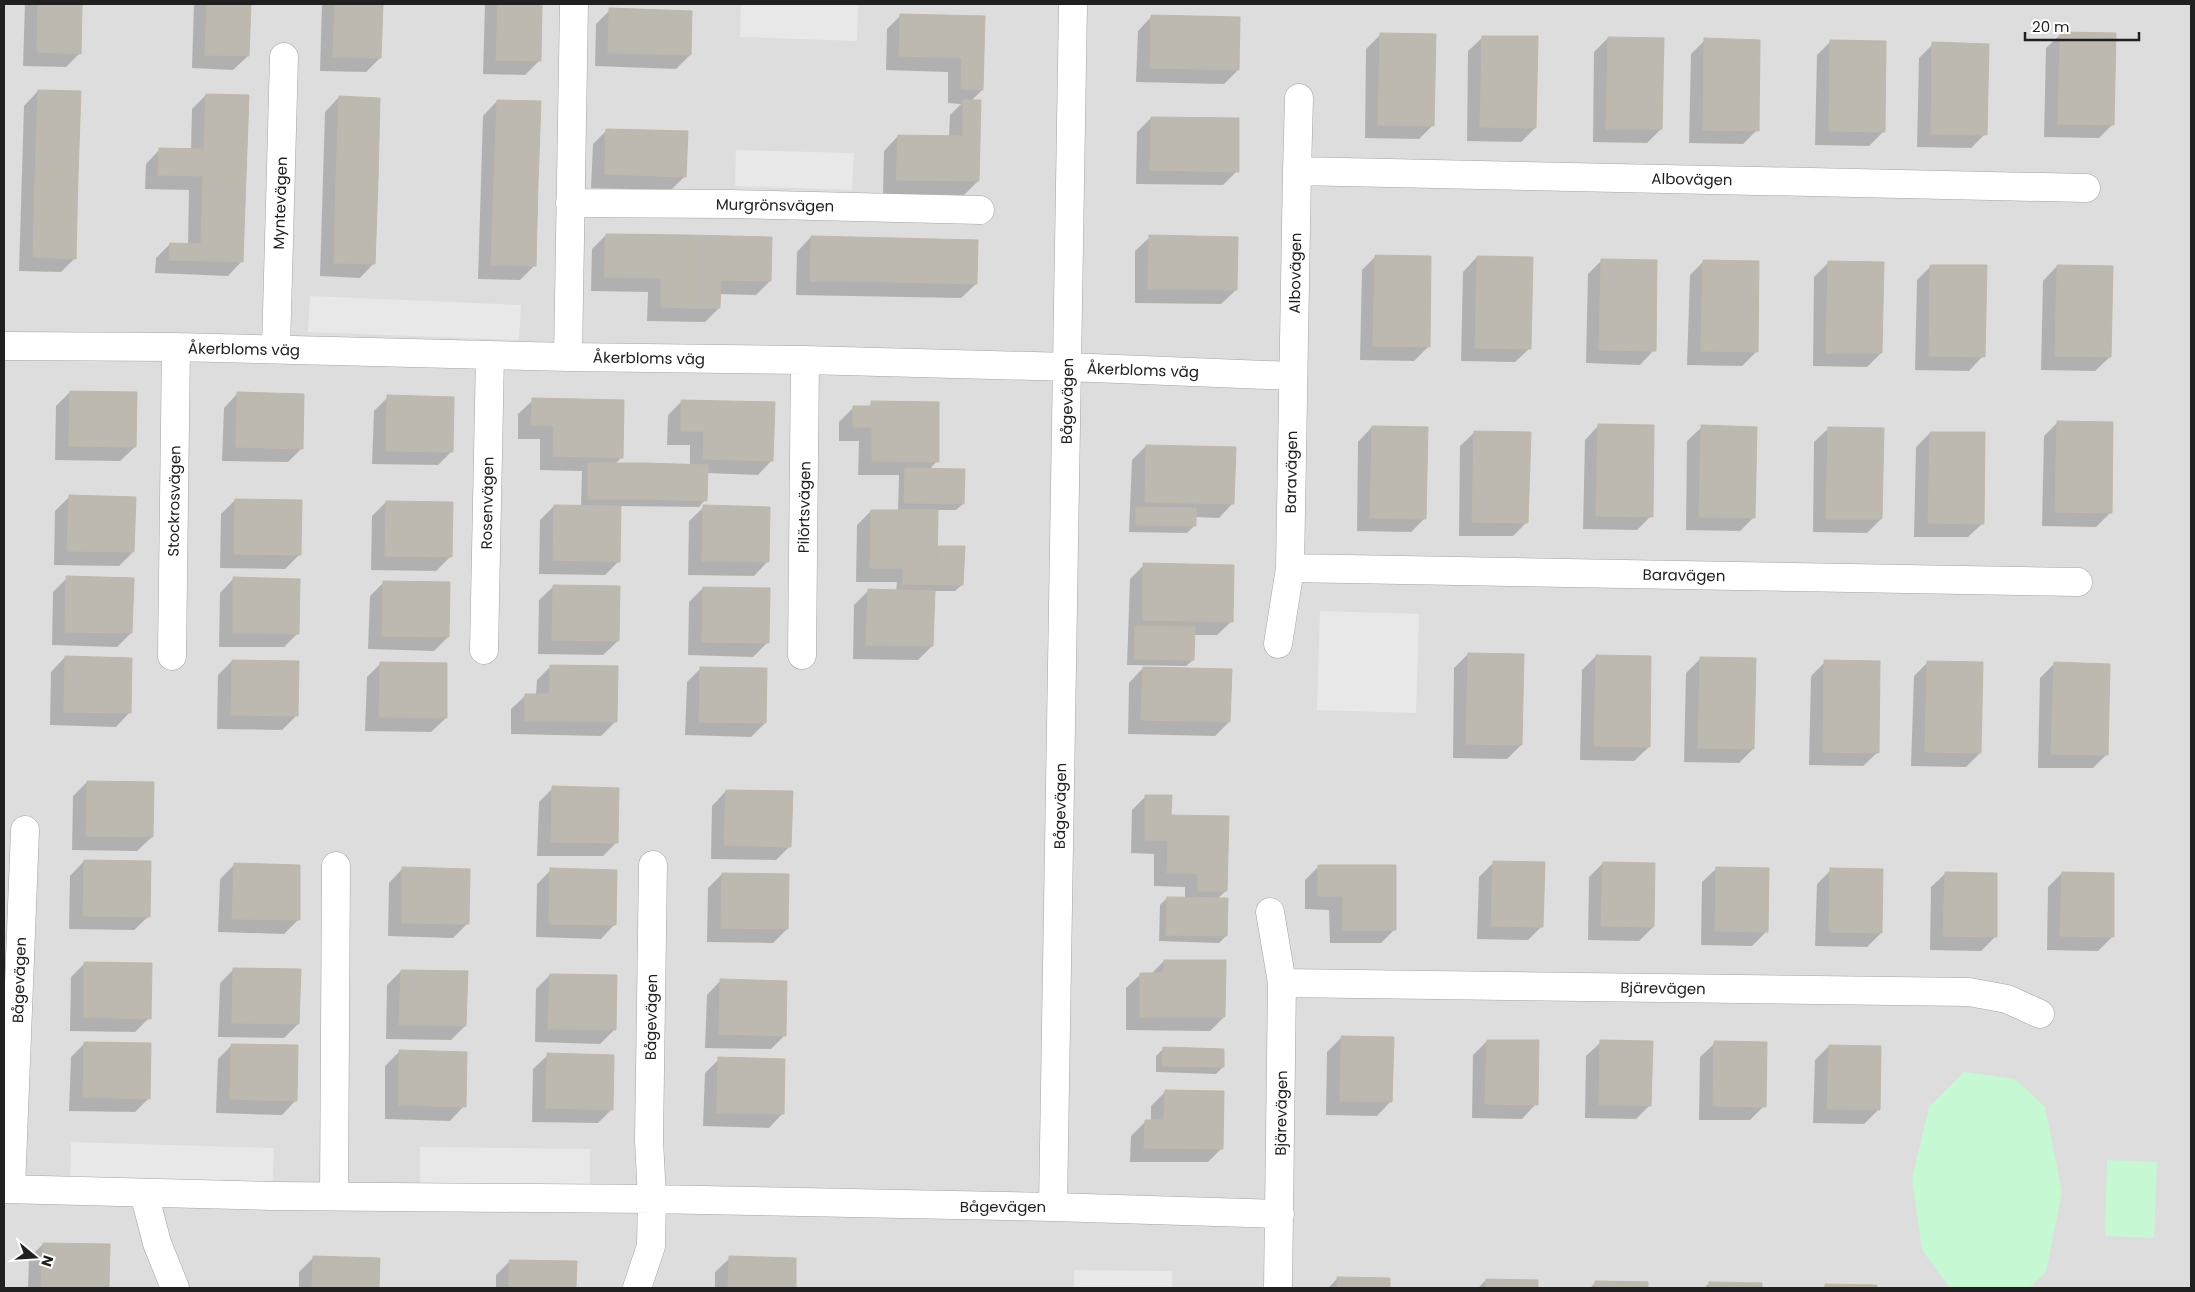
<svg xmlns="http://www.w3.org/2000/svg" width="2195" height="1292" font-family="Poppins,sans-serif">
  <style>
    .residential { fill: #dedddd }
    .park { fill: #c5f8d3 }
    .parking { fill: #e8e8e8 }
    .shadow { fill: #0003 }
    .building { fill: #bdb8b0; stroke: #c1b8a9 }
    .lines { fill: none; stroke-linecap: round; stroke-linejoin: round }
    .minor-casing { stroke: #a4a4a4; stroke-width: 29 }
    .minor { stroke: #fff; stroke-width: 28 }
    .labels { text-anchor: middle; dominant-baseline: central; stroke-width: 4; stroke-linejoin: round; paint-order: stroke }
    .street-label { font-size: 15px; fill: #202020; stroke: #fff }
  </style>
  <rect width="100%" height="100%" fill="#f0efe6"/>
  <path class="residential" d="M4 4H2191V1288H4Z"/>
  <path class="park" d="M1964 1072 2015 1079 2045 1107 2062 1192 2046 1272 2029 1288H1950L1922 1250 1912 1179 1929 1107Z
    M2107 1160 2157 1162 2154 1238 2105 1236Z"/>
  <path class="parking" d="M741 4 858 5 857 41 740 37Z
    M736 150 854 153 852 190 735 186Z
    M310 296 521 305 519 340 308 332Z
    M1320 611 1419 614 1416 713 1317 710Z
    M71 1142 274 1148 272 1196 70 1189Z
    M420 1147 590 1149V1198L420 1197Z
    M1074 1270 1172 1271V1288H1074Z"/>
  <path class="shadow" d="M25 4H81L80 53 66 67 23 66Z
    M194 4H249L248 56 233 70 192 68Z
    M322 4H381L380 58 366 72 320 71Z
    M485 4H541L539 61 525 75 483 74Z
    M610 10 690 55 676 69 595 66 596 24Z
    M901 15 984 17 982 90 971 101 978 181 964 195 883 194 884 151 898 136 949 137 950 115 961 104 948 103V72L886 70 887 29Z
    M1152 16 1238 70 1224 84 1136 82 1138 31Z
    M2061 34 2113 124 2099 138 2044 137 2046 48Z
    M1380 35 1433 125 1419 139 1365 138 1366 49Z
    M1483 37 1535 128 1521 142 1467 141 1468 51Z
    M1608 38 1661 129 1647 143 1593 142 1594 52Z
    M1705 40 1757 130 1743 144 1689 143 1691 54Z
    M1831 41 1883 132 1869 146 1815 145 1817 55Z
    M1933 44 1985 134 1971 148 1917 147 1919 58Z
    M38 91 75 258 61 272 19 271 24 106Z
    M206 95 242 261 228 276 155 273 156 258 170 244H188L189 190 145 189 146 164 160 149 191 150 192 109Z
    M339 97 374 263 360 278 320 276 325 112Z
    M497 101 534 266 520 280 478 279 483 116Z
    M1151 118 1237 171 1223 185 1136 184 1137 132Z
    M607 130 685 176 671 190 591 188 593 144Z
    M606 235 770 281 756 295 719 294V308L705 322 647 321 648 292 591 291 592 249Z
    M811 237 976 284 961 298 796 295 797 252Z
    M1150 237 1236 290 1221 304 1135 303V251Z
    M1376 256 1428 347 1414 361 1360 360 1362 270Z
    M1477 257 1530 348 1515 362 1461 361 1463 272Z
    M1602 260 1654 350 1640 365 1586 363 1588 274Z
    M1704 261 1756 352 1742 366 1687 365 1690 275Z
    M1828 263 1881 353 1867 367 1813 366 1814 277Z
    M1931 266 1983 356 1969 371 1915 370 1917 280Z
    M2057 266 2110 357 2095 371 2041 370 2043 281Z
    M70 392 135 447 120 461 55 460 56 406Z
    M238 393 302 448 288 462 222 461 224 408Z
    M388 397 452 451 438 465 372 464 374 411Z
    M533 400 622 457 615 464 690 466V445H667L668 415 682 401 772 460 758 475 706 473 705 500 699 507 620 506 619 561 605 575 539 574 540 520 554 506 581 507 582 471 540 470V439H518V414Z
    M872 403 937 461 929 470 963 504 956 510H937L936 549 938 547 962 585 955 591H933L932 646 918 660 853 659 854 605 868 591H896L897 582H856L857 525 871 511H898L899 475H858L859 441H839V422L853 408H867Z
    M2058 422 2110 513 2096 527 2042 526 2044 436Z
    M1599 425 1651 516 1637 530 1583 529 1585 440Z
    M1372 427 1425 518 1411 532 1357 531 1358 442Z
    M1702 427 1754 517 1740 531 1686 530 1687 441Z
    M1829 428 1881 519 1867 533 1813 532 1814 442Z
    M1475 432 1527 522 1513 536H1459L1460 446Z
    M1930 433 1983 523 1968 537H1914L1916 447Z
    M1146 446 1233 503 1219 518 1194 517V526L1187 533 1129 532 1132 460Z
    M69 497 133 552 119 566 54 565 55 511Z
    M235 500 299 555 285 569 220 568 221 514Z
    M386 502 450 557 436 571 371 570 372 516Z
    M704 507 768 561 754 576 688 575 689 521Z
    M1144 565 1232 621 1217 635H1194L1193 660 1186 666 1127 665 1130 579Z
    M67 578 131 633 117 647 52 645 53 592Z
    M234 578 298 633 284 647H219L220 593Z
    M384 582 448 637 434 651 368 649 370 596Z
    M554 586 618 641 603 655 538 654 539 600Z
    M703 588 767 643 753 657 688 655 689 602Z
    M1468 654 1521 745 1507 759 1453 758 1454 668Z
    M1596 656 1649 747 1634 761 1580 760 1582 670Z
    M65 657 130 712 116 727 50 725 51 672Z
    M1700 659 1753 749 1739 763 1684 762 1686 673Z
    M232 661 296 716 282 730 217 729 218 675Z
    M1825 662 1878 752 1863 766 1809 765 1811 676Z
    M1928 662 1980 753 1966 767 1911 766 1914 676Z
    M381 663 446 718 431 732 365 731 367 677Z
    M2054 664 2107 754 2093 768H2038L2040 678Z
    M551 666 616 721 601 736 511 734V709L526 695H536L537 680Z
    M701 668 765 723 751 737 685 735 687 682Z
    M1143 668 1229 722 1215 736 1128 734 1129 683Z
    M87 782 152 837 137 851 72 850 73 796Z
    M553 788 617 842 603 856H537L539 802Z
    M726 791 790 846 776 860 711 859 712 806Z
    M1146 796 1170 816 1226 891 1217 899 1226 936 1219 943 1159 941 1160 905 1167 898 1185 899V887L1154 886V854L1131 853 1132 810Z
    M84 861 149 916 134 930 69 929 70 876Z
    M1493 863 1542 926 1528 940 1477 939 1479 877Z
    M1603 863 1653 927 1639 941 1588 940 1589 877Z
    M234 865 298 920 284 934 218 932 220 879Z
    M1319 866 1395 929 1381 943H1330L1329 910 1305 909V880Z
    M403 868 468 923 453 938 388 936 389 883Z
    M1717 868 1766 932 1752 946 1701 945 1702 882Z
    M551 870 615 924 601 939 536 937 537 884Z
    M1831 870 1881 933 1867 947 1815 946 1817 884Z
    M1946 873 1995 937 1981 951 1930 950 1931 887Z
    M2062 873 2112 937 2098 951 2047 950 2048 887Z
    M722 874 787 929 773 943 707 942 708 888Z
    M1164 961 1224 1017 1210 1031 1126 1030V988L1141 974H1151Z
    M85 963 149 1018 135 1032 70 1031 71 977Z
    M234 969 298 1024 284 1038 218 1037 220 983Z
    M401 971 465 1026 451 1040 386 1039 387 985Z
    M550 975 614 1030 600 1044 535 1042 536 989Z
    M721 980 785 1035 771 1049 705 1048 707 995Z
    M1341 1038 1391 1101 1377 1116 1326 1115 1327 1052Z
    M1487 1041 1536 1104 1522 1119 1472 1118 1473 1055Z
    M1601 1042 1650 1105 1636 1119 1585 1118 1586 1056Z
    M85 1043 149 1098 135 1112 69 1111 71 1057Z
    M1715 1043 1764 1106 1750 1120H1699L1700 1057Z
    M232 1045 296 1100 282 1115 216 1113 218 1059Z
    M1829 1046 1878 1110 1864 1124 1813 1123 1815 1060Z
    M1163 1049 1223 1067 1216 1074 1156 1072V1056Z
    M400 1051 464 1106 450 1121 385 1119V1066Z
    M548 1055 612 1109 598 1123 532 1122 533 1069Z
    M719 1059 783 1113 769 1128 703 1126 705 1073Z
    M1165 1092 1222 1148 1208 1162H1130L1131 1136 1146 1121 1151 1122V1106Z
    M43 1244 108 1245 107 1288H28L29 1258Z
    M313 1258 379 1259 378 1288H299V1272Z
    M730 1258 795 1259 794 1288H715V1272Z
    M510 1261 575 1262V1288H496V1275Z
    M1338 1278 1389 1279 1388 1288H1328Z
    M1486 1280 1537 1281V1288H1478Z
    M1596 1282 1647 1283V1288H1590Z
    M1709 1283 1761 1284V1288H1704Z
    M1826 1285 1876 1286V1288H1823Z"/>
  <path class="building" d="M38 4H82L81 54 37 52Z
    M207 4H251L249 56 205 55Z
    M335 4H383L381 58 333 57Z
    M498 4H542L541 61 496 60Z
    M609 8 692 11 691 55 608 53Z
    M900 14 985 16 983 90 961 89 962 58 899 56Z
    M1151 15 1240 17 1239 70 1150 68Z
    M2060 32 2116 33 2114 125 2058 124Z
    M1380 33 1436 34 1434 126 1378 125Z
    M1482 36H1538L1536 128 1480 127Z
    M1608 37 1664 38 1662 129H1606Z
    M1704 38 1760 40 1759 131 1703 130Z
    M1830 40 1886 41 1885 132 1829 131Z
    M1932 42 1989 44 1987 135 1931 134Z
    M38 90 81 91 78 175 35 174Z
    M206 94 249 95 246 177 158 175 159 148 204 149Z
    M339 96 380 98 378 181 336 179Z
    M497 100 541 101 538 184 494 182Z
    M963 100H981L979 181 896 180 898 135 963 136Z
    M1151 117 1239 118V172L1150 170Z
    M606 129 688 131 686 177 605 174Z
    M35 174 78 175 76 259 33 257Z
    M203 176 246 177 243 262 169 260 170 243 201 244Z
    M336 179 378 181 375 264 334 263Z
    M494 182 538 184 536 266 491 265Z
    M606 234 689 235 688 308 661 307V278L604 277Z
    M689 235 772 237 771 281 721 280 720 308H688Z
    M1149 235 1238 237 1237 290 1148 289Z
    M811 236 894 238 893 282 810 281Z
    M894 238 978 240 977 284 893 282Z
    M1375 255 1431 256 1430 347 1373 346Z
    M1477 256 1533 257 1531 349 1475 348Z
    M1601 259 1657 260 1656 351 1599 350Z
    M1703 260 1759 261 1758 352 1701 351Z
    M1828 261 1884 262 1882 353H1826Z
    M1930 265H1987L1985 357 1929 356Z
    M2057 265 2113 266 2111 357 2055 356Z
    M70 391 137 392 136 447 69 446Z
    M237 392 304 394 303 449 236 447Z
    M387 395 454 397 453 452 386 451Z
    M532 398 624 400 623 458 553 456 554 426 531 425Z
    M681 400 775 402 773 461 703 459 704 431H681Z
    M871 401 939 402V462L872 461V427H853V406H871Z
    M2057 421 2113 422 2112 513 2055 512Z
    M1598 424 1654 425 1653 517 1596 516Z
    M1701 425 1757 427 1755 518 1699 517Z
    M1372 426 1428 427 1426 519 1370 518Z
    M1828 427 1884 428 1882 519H1826Z
    M1474 431 1531 432 1528 523 1472 522Z
    M1930 432H1985L1984 524 1928 523Z
    M1146 445 1236 447 1234 504 1145 502Z
    M588 463H647L646 499H588Z
    M647 463 708 465 707 501 646 499Z
    M905 468 965 469 964 504 904 503Z
    M69 495 136 497 134 552 67 551Z
    M235 499 302 500 301 555 234 554Z
    M386 501 453 502 452 557 385 556Z
    M554 505 621 506 620 562 553 560Z
    M703 505 770 507 769 562 702 561Z
    M1136 507 1196 508V526L1136 525Z
    M871 510H938L937 568H870Z
    M938 546H965L963 585 903 584V568H937Z
    M1143 563 1234 565 1233 622 1143 620Z
    M66 576 134 578 132 633 65 632Z
    M233 577 300 579 299 634 233 633Z
    M383 581 450 582 449 637 382 636Z
    M553 585 620 586 619 641 552 640Z
    M703 587 770 588 769 643 702 642Z
    M868 589 935 591 933 646 866 645Z
    M1135 626 1195 627 1194 660 1134 659Z
    M1468 653 1524 654 1522 745 1466 744Z
    M1596 655 1651 656 1650 747 1594 746Z
    M65 656 132 658 131 713 64 712Z
    M1700 657 1756 658 1754 749 1698 748Z
    M232 660 299 661 298 716 231 715Z
    M1824 660 1880 661 1879 753 1823 752Z
    M1927 661 1983 662 1981 753 1925 752Z
    M380 662 447 663V718L379 717Z
    M2054 662 2110 664 2108 755 2051 754Z
    M550 665 618 666 617 722 525 721V694H550Z
    M700 667 767 668 766 723 699 722Z
    M1143 667 1232 669 1230 722 1141 720Z
    M87 781 154 782 153 837 86 836Z
    M552 786 619 788 618 843 551 842Z
    M726 790 793 791 791 847 724 845Z
    M1145 795H1172L1171 815 1229 816 1227 891H1198V873H1167L1168 840H1145Z
    M84 860 151 861 150 917 83 916Z
    M1493 861 1545 862 1543 927 1491 926Z
    M1603 862 1655 863 1654 927 1601 926Z
    M234 863 300 865V920L232 919Z
    M1318 865H1396V930H1343V896H1318Z
    M402 867 470 869 469 924 402 923Z
    M1716 867 1769 868 1768 932 1715 931Z
    M550 868 617 870 616 925 549 924Z
    M1830 868 1883 869 1882 933 1829 932Z
    M1945 872 1997 873V937L1943 936Z
    M2062 872 2114 873V937L2060 936Z
    M722 873 789 874 788 929 721 928Z
    M1167 897 1228 898 1227 936 1166 935Z
    M1164 960H1226L1225 1017H1140V973H1163Z
    M84 962 152 963 151 1019 84 1017Z
    M233 968 301 969 299 1024 232 1023Z
    M401 970 468 971 466 1026 399 1025Z
    M550 974 617 975 616 1030 548 1029Z
    M720 979 787 981 786 1036 719 1034Z
    M1341 1036 1394 1037 1392 1102 1340 1101Z
    M1487 1040H1539L1538 1105 1485 1104Z
    M1600 1040 1653 1041 1651 1106 1599 1105Z
    M1714 1041 1767 1042 1766 1107 1713 1106Z
    M84 1042 151 1043 150 1099 83 1097Z
    M231 1044 298 1045 297 1101 230 1099Z
    M1829 1045 1881 1046 1880 1110 1827 1109Z
    M1163 1047 1224 1049V1067L1162 1066Z
    M399 1050 467 1052 466 1107 399 1105Z
    M547 1053 614 1055 613 1110 546 1108Z
    M718 1057 785 1059 784 1114 717 1113Z
    M1165 1090 1224 1091 1223 1149 1144 1148 1145 1120H1164Z
    M43 1243 110 1244 109 1288H41Z
    M313 1256 380 1258 379 1288H312Z
    M729 1256 796 1258V1288H728Z
    M509 1260 577 1261 576 1288H509Z
    M1337 1277 1390 1278V1288H1337Z
    M1486 1279 1538 1280V1288H1486Z
    M1595 1281 1648 1282V1288H1595Z
    M1709 1282 1762 1283V1288H1709Z
    M1825 1284 1877 1285V1288H1825Z"/>
  <g class="lines">
    <g class="minor-casing">
      <path id="minor" d="M1297 171 1299 98
        M570 203 729 204 980 210
        M4 346 176 347 568 357 805 360 1068 367 1293 376
        M276 349 284 57
        M568 357 574 4
        M2078 582 1290 568 1297 171 2086 188
        M1278 644 1290 568
        M484 650 490 356
        M802 655 805 360
        M172 656 176 347
        M1270 912 1282 983 1278 1288
        M1282 983 1969 992 2007 999 2040 1014
        M4 1189 272 1196 652 1199 1053 1207 1280 1214
        M11 1189 25 830
        M144 1193 157 1243 175 1288
        M334 1196 336 866
        M1053 1207 1073 4
        M637 1288 651 1246 652 1199 649 1140 653 865"/>
    </g>
    <use href="#minor" class="minor"/>
  </g>
  <g class="labels">
    <g class="street-label">
      <text transform="translate(1692 179) rotate(1)">Albovägen</text>
      <text transform="translate(280 203) rotate(-88)">Myntevägen</text>
      <text transform="translate(775 205) rotate(1)">Murgrönsvägen</text>
      <text transform="translate(1295 273) rotate(-89)">Albovägen</text>
      <text transform="translate(244 349) rotate(1)">Åkerbloms väg</text>
      <text transform="translate(649 358) rotate(1)">Åkerbloms väg</text>
      <text transform="translate(1143 370) rotate(2)">Åkerbloms väg</text>
      <text transform="translate(1067 401) rotate(-89)">Bågevägen</text>
      <text transform="translate(1291 472) rotate(-89)">Baravägen</text>
      <text transform="translate(174 501) rotate(-89)">Stockrosvägen</text>
      <text transform="translate(487 503) rotate(-89)">Rosenvägen</text>
      <text transform="translate(804 507) rotate(-89)">Pilörtsvägen</text>
      <text transform="translate(1684 575) rotate(1)">Baravägen</text>
      <text transform="translate(1060 806) rotate(-89)">Bågevägen</text>
      <text transform="translate(19 980) rotate(-88)">Bågevägen</text>
      <text transform="translate(1663 988) rotate(1)">Bjärevägen</text>
      <text transform="translate(651 1017) rotate(-89)">Bågevägen</text>
      <text transform="translate(1281 1113) rotate(-89)">Bjärevägen</text>
      <text x="1003" y="1206">Bågevägen</text>
    </g>
  </g>
  <rect width="2195" height="1292" fill="none" stroke="#202020" stroke-width="10"/>
  <g transform="translate(35 1257) rotate(108)" stroke="#ffffff" stroke-width="4" paint-order="stroke">
  <path d="M0-4L9 19L0 12L-9 19Z" fill="#202020"/>
  <text y="-8" font-size="14" font-weight="bold" text-anchor="middle" fill="#202020">N</text>
  </g>
  <path d="M2025 32v8h114v-8" fill="none" stroke="#202020" stroke-width="2.5"/>
  <text x="2032" y="32" font-size="15" fill="#202020" stroke="#ffffff" stroke-width="4" paint-order="stroke">20 m</text>
</svg>
